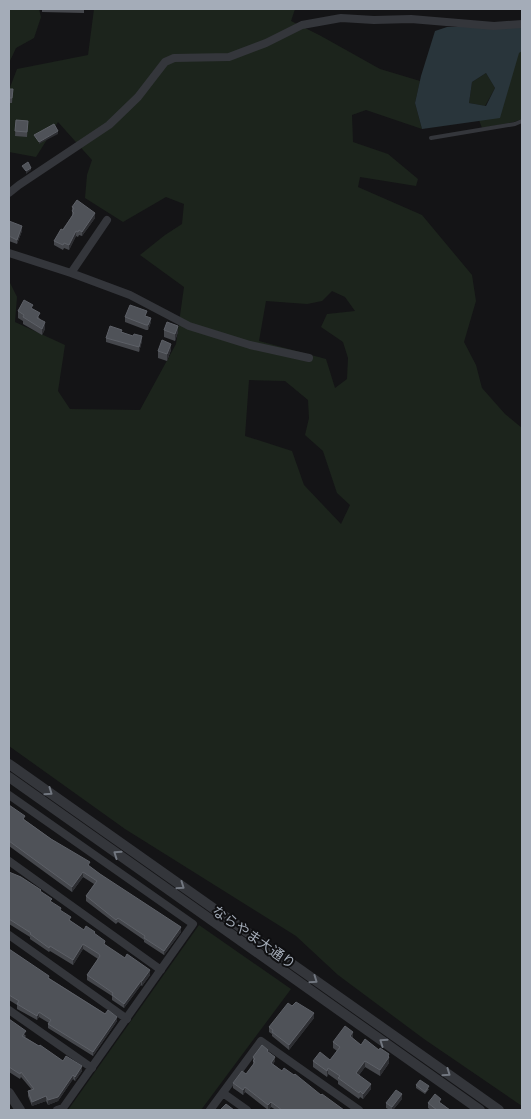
<svg xmlns="http://www.w3.org/2000/svg" width="531" height="1119" font-family="Quicksand,'Noto Sans JP',sans-serif">
  <style>
    .green { fill: #1c241c; fill-rule: evenodd }
    .water { fill: #29353b; fill-rule: evenodd }
    .lines { fill: none; stroke-linecap: round; stroke-linejoin: round }
    .service { stroke: #34363b; stroke-width: 4 }
    .minor { stroke: #34363b; stroke-width: 8 }
    .tertiary { stroke: #34363b; stroke-width: 10 }
    .wall { fill: #45474c }
    .shaded-wall { fill: #2d2e32 }
    .building { fill: #4f5258; stroke: #5d6067 }
    .oneway { stroke: #727780 }
    .labels { text-anchor: middle; dominant-baseline: central; stroke-width: 4; stroke-linejoin: round; paint-order: stroke }
    .street-label { font-size: 14px; fill: #a4acb8; stroke: #0f0f11 }
  </style>
  <rect width="100%" height="100%" fill="#141416"/>
  <path class="green" d="M9 9H39L41 17 34 38 16 48 9 63Z
    M94 9H295L291 21 321 36 380 69 420 81 415 103 422 129 366 110 352 115 353 142 388 154 418 179 416 186 360 177 358 187 422 215 472 275 476 301 464 342 476 365 482 388 505 414 522 428V1106L424 1039 338 975 296 936 125 829 9 746V281L17 297 15 322 65 345 58 391 70 409 140 410 176 344 184 287 140 255 165 235 182 224 184 204 166 197 123 222 85 198 87 175 92 160 58 122 36 157 9 152V90L17 69 88 55ZM332 291 345 297 355 311 327 314 321 327 343 342 348 358 347 379 335 388 326 359 259 341 266 301 307 304 322 301ZM249 380 285 381 308 400 309 418 305 435 323 451 337 493 350 505 341 524 304 485 292 451 245 436Z
    M522 50V119L514 122 482 128 479 120 516 53Z
    M486 73 495 88 485 106 469 103 472 82Z
    M199 925 291 989 201 1110H68Z"/>
  <path class="water" d="M447 27H522V51L519 53 500 118 422 129 415 103 421 76 435 31ZM486 73 495 88 486 106 469 103 472 82Z"/>
  <g class="lines">
    <path class="service" d="M431 138 515 124 522 121"/>
    <path class="minor" d="M9 193 19 185 109 125 138 97 165 62 174 58 229 57 266 43 302 25 341 18 374 20 411 19 494 26 522 24
      M9 253 71 273 130 295 189 326 250 345 309 358
      M71 273 107 220
      M9 795 193 924 63 1108 57 1110
      M9 861 161 970
      M9 935 127 1019
      M9 1010 92 1068
      M223 1093 247 1110
      M210 1110 261 1041 359 1110"/>
    <path class="tertiary" d="M9 764 499 1110
      M9 777 480 1110
      M9 1093 20 1110"/>
  </g>
  <path class="wall" d="M42 9H84V13L42 12Z
    M9 89H13L12 103H9Z
    M16 120 28 121 27 137 15 136Z
    M72 207 95 218 82 236 79 235 78 237 76 236 69 250 64 248 63 250 54 245V241L72 216Z
    M9 221 22 231 17 244 9 241Z
    M33 309 40 319 45 329 42 335 23 324V321L18 318V311Z
    M147 316 151 322 148 330H146L125 322V317Z
    M164 330 178 332 175 341 164 337Z
    M122 332 142 341 139 352 106 342V338Z
    M171 350 167 361 158 358V351Z
    M9 805 25 820 181 932 164 955 144 942V940L118 922 116 924 86 901V896L94 884 83 877 72 892 9 846Z
    M9 873 41 892 71 921 84 930 95 934 105 945 150 975 142 986 141 985 124 1008 112 1000V996L87 980V975L98 959 83 949 73 965 50 951 49 952 30 939V937L9 924Z
    M9 949 49 978 117 1021 93 1056 48 1028V1024L49 1023 39 1017 37 1020 17 1009V1005L9 1000Z
    M292 1006 314 1018 289 1050 272 1036V1034L269 1032V1027Z
    M9 1019 26 1036 25 1037 63 1061 82 1071 75 1081 73 1079 58 1101 48 1105 46 1101 32 1106 28 1096V1091L32 1090 21 1077 20 1079 9 1072Z
    M353 1037 352 1038 361 1045 389 1057V1063L380 1076 365 1067 359 1075 371 1089 363 1099 360 1097 359 1099 338 1084V1081L328 1074 327 1077 313 1067V1061L330 1060 337 1051 333 1048V1042Z
    M268 1052 275 1061 273 1064 282 1071 321 1095 344 1110H276L271 1107 268 1110 245 1092 243 1095 233 1088V1083L246 1074 253 1065V1057Z
    M416 1085 429 1089 425 1094 416 1088Z
    M402 1099 393 1110H390L386 1108V1103Z
    M428 1103H441L450 1110H431L428 1108Z"/>
  <path class="shaded-wall" d="M58 131V134L39 144V142Z
    M31 168V170L26 174V171Z
    M95 213V218L82 236V232Z
    M22 226V231L17 244V240Z
    M76 231V236L69 250V245Z
    M151 318V322L148 330V325Z
    M45 322V329L42 335V329Z
    M178 326V332L175 341V334Z
    M142 336V341L139 352V347Z
    M171 344V350L167 361V354Z
    M83 872V877L72 892V887Z
    M181 927V932L164 955V951Z
    M83 944V949L73 965V960Z
    M150 970V975L142 986V981Z
    M141 981V985L124 1008V1004Z
    M39 1012V1017L37 1020V1016Z
    M314 1013V1018L289 1050V1045Z
    M117 1017V1021L93 1056V1052Z
    M353 1032V1037L350 1042V1036Z
    M389 1054V1063L380 1076V1070Z
    M275 1057V1061L271 1068V1063Z
    M365 1061V1067L356 1079V1073Z
    M82 1066V1071L75 1081V1077Z
    M328 1068V1074L327 1077V1071Z
    M73 1075V1079L58 1101 48 1105V1100Z
    M371 1084V1089L363 1099V1094Z
    M245 1087V1092L243 1095V1090Z
    M402 1094V1099L393 1110H392V1107Z
    M46 1096V1101L32 1106V1102Z
    M271 1102V1107L268 1110V1105Z"/>
  <path class="building" d="M9 89H13L12 98H9Z
    M16 120 28 121 27 132 15 131Z
    M54 124 58 131 39 142 34 135Z
    M28 162 31 168 26 171 22 166Z
    M77 200 95 213 82 232 79 230 78 232 76 231 69 245 64 243 63 245 54 241 61 229 63 230 74 213 72 211 74 208 72 207Z
    M9 221 22 226 17 240 9 236Z
    M24 300 33 305 31 308 40 313 37 318 45 322 42 329 23 317 24 315 18 311Z
    M130 305 147 311 145 316 151 318 148 325H146L125 317Z
    M167 322 178 326 175 334 164 330Z
    M110 326 122 330 121 332 133 336 134 334 142 336 139 347 106 338Z
    M162 340 171 344 167 354 158 351Z
    M9 805 25 816 23 819 51 839 90 862 88 865 100 874 181 927 164 951 144 938 145 936 118 918 116 920 86 896 97 881 83 872 72 887 9 841Z
    M9 872 21 877 41 890 40 891 52 899 50 901 61 908 60 910 71 917 69 920 84 930 86 926 95 932 94 933 105 941 104 944 125 958 127 954 150 970 142 981H141L124 1004 112 995 113 993 87 975 100 956 99 954 83 944 73 960 50 946 49 948 30 934 31 933 9 919Z
    M9 949 49 976 48 978 105 1014 108 1010 117 1017 93 1052 48 1024 51 1020 39 1012 37 1016 17 1004 19 1001 9 995Z
    M296 1002 314 1013 289 1045 272 1032 273 1030 269 1027 288 1003 292 1006Z
    M9 1019 26 1031 22 1036 39 1046 40 1045 63 1061 66 1056 82 1066 75 1077 73 1075 58 1097 48 1100 46 1096 32 1102 28 1091 34 1089 21 1072 20 1074 9 1067Z
    M345 1026 353 1032 350 1036 361 1045 365 1039 379 1050 380 1048 389 1054 388 1056 389 1057 380 1070 365 1061 356 1073 371 1084 363 1094 360 1091 359 1093 338 1078 340 1076 328 1068 327 1071 313 1061 320 1052 330 1060 340 1047 333 1042Z
    M262 1045 268 1050 267 1051 275 1057 271 1063 282 1071 284 1068 294 1075 295 1074 321 1095 322 1094 344 1110H282L271 1102 268 1105 245 1087 243 1090 233 1083 242 1071 246 1074 255 1062 253 1061 255 1059 253 1057Z
    M420 1080 429 1086 425 1092 416 1085Z
    M396 1090 402 1094 392 1107 386 1103Z
    M435 1094 441 1099 439 1102 450 1110H437L428 1103Z
    M226 1104 234 1110H220Z"/>
  <defs><path id="oneway-chevron" d="M-2-3.5L2.5 0L-2 3.5" fill="none" stroke-width="1.6" stroke-linecap="round" stroke-linejoin="round" transform="scale(1.25)"/></defs>
  <g class="oneway">
    <use href="#oneway-chevron" transform="translate(49 792) rotate(35)"/>
    <use href="#oneway-chevron" transform="translate(117 854) rotate(-145)"/>
    <use href="#oneway-chevron" transform="translate(181 886) rotate(35)"/>
    <use href="#oneway-chevron" transform="translate(314 980) rotate(35)"/>
    <use href="#oneway-chevron" transform="translate(383 1042) rotate(-145)"/>
    <use href="#oneway-chevron" transform="translate(447 1073) rotate(35)"/>
  </g>
  <g class="labels">
    <g class="street-label">
      <text transform="translate(254 937) rotate(35)">ならやま大通り</text>
    </g>
  </g>
  <rect width="531" height="1119" fill="none" stroke="#a4acb8" stroke-width="20"/>
</svg>
